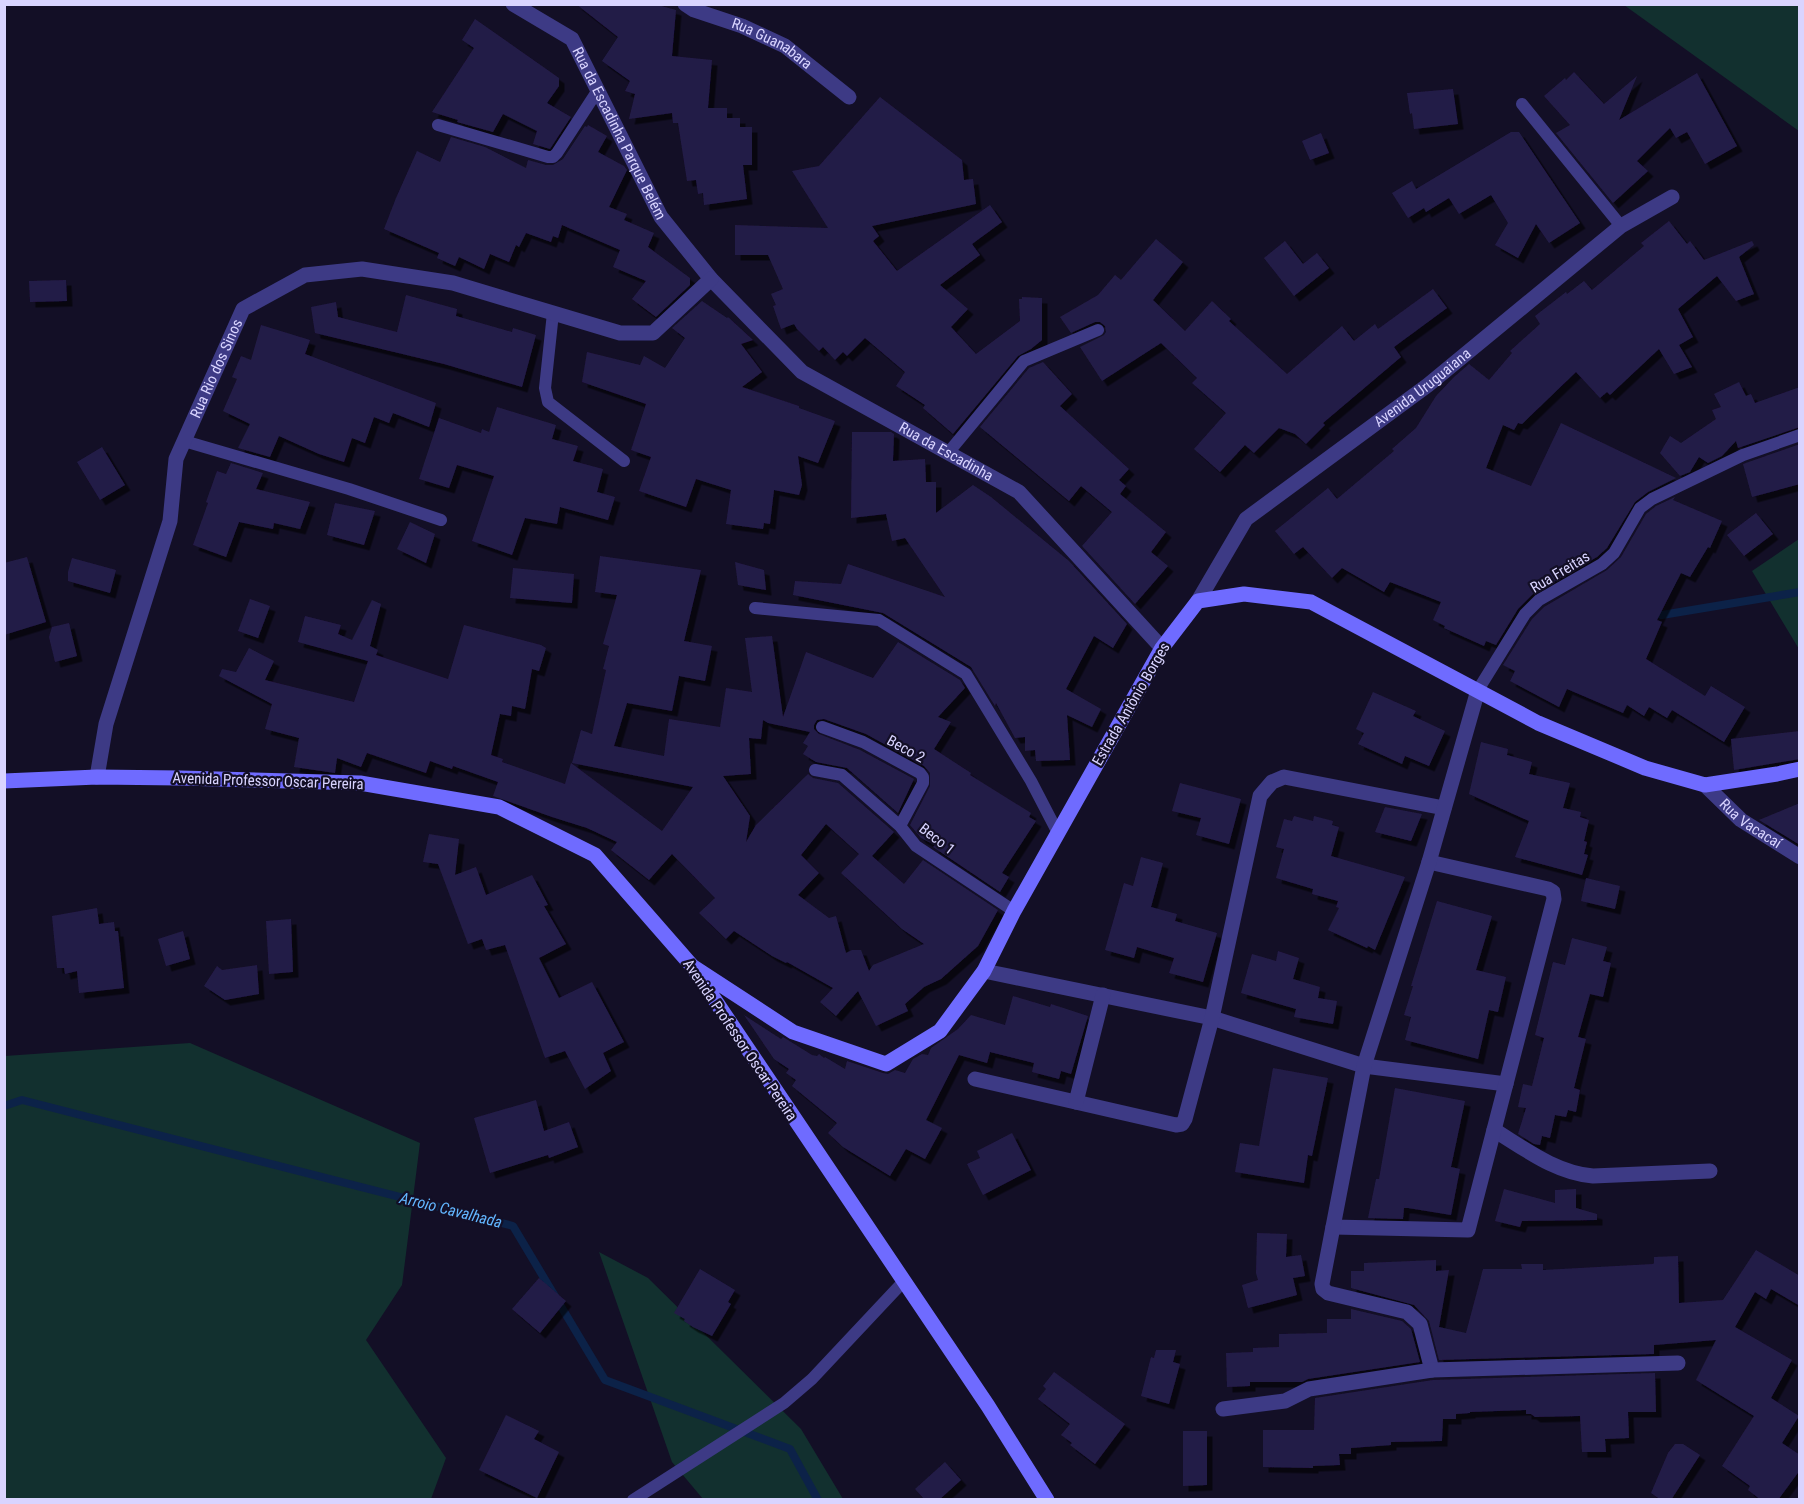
<svg xmlns="http://www.w3.org/2000/svg" width="1804" height="1504" font-family="'Roboto Condensed',sans-serif">
  <style>
    .green { fill: #12302f }
    .lines { fill: none; stroke-linecap: round; stroke-linejoin: round }
    .stream { stroke: #0c2248; stroke-width: 8 }
    .building { fill: #241b47; fill-rule: evenodd; filter: url(#shadow) }
    .lane { stroke: #3d3a85; stroke-width: 12 }
    .street { stroke: #3d3a85; stroke-width: 15 }
    .secondary { stroke: #6f6bff; stroke-width: 15 }
    .labels { text-anchor: middle; dominant-baseline: central; stroke-width: 4.5; stroke-linejoin: round; paint-order: stroke }
    .street-label { font-size: 15px; fill: #d9d4ff; stroke: #130f26 }
    .water-label { font-size: 16px; font-style: italic; fill: #62b6ff; stroke: #130f26 }
  </style>
  <defs>
    <filter id="shadow"><feDropShadow dx="5.5" dy="5.5" stdDeviation="0" flood-color="#0009"/></filter>
  </defs>
  <rect width="100%" height="100%" fill="#130f26"/>
  <path class="green" d="M1624 5H1799V131Z
    M1799 539V649L1752 571Z
    M190 1043 420 1143 402 1285 366 1340 446 1458 431 1499H5V1056Z
    M599 1252 648 1278 801 1429 843 1499H703L672 1462Z"/>
  <g class="lines">
    <path class="stream" d="M1662 615 1800 592
      M4 1106 22 1100 513 1226 605 1380 790 1449 818 1500"/>
  </g>
  <path class="building" d="M576 4H654L676 10 672 56 712 60 708 108H727V118H740V127H752V165H743L747 199 704 205 703 193 698 194 696 180 687 181 678 123H673L672 113 629 119 635 94 625 91 630 81 602 61 618 37Z
    M475 19 559 78V86L547 103 571 117 550 149 533 144 537 131 503 114 493 132 457 122 458 120 432 112 474 48 462 40Z
    M1574 72 1604 104 1637 76 1619 120 1697 73 1737 146 1705 164 1687 132 1676 138 1670 128 1637 161 1648 171 1613 203 1556 133 1570 125 1544 96 1565 78 1566 80Z
    M1453 89 1458 124 1414 129 1412 113 1410 114 1407 93Z
    M880 97 962 160 964 180 973 179 976 204 872 226 879 236 873 241 897 271 990 205 1002 222 972 244 980 255 940 285 968 309 951 327 976 354 1020 321 1019 299H1022V297L1042 298V340L1031 349 1018 356 953 434 923 408 925 405 896 386 905 372 865 338 847 356 843 352 835 360 823 347 819 351 797 329 794 324 781 329 773 306 776 305 771 294 783 289 768 255H735V225L828 228 792 171 819 166Z
    M588 125 607 136 598 152 624 166 627 170 609 207 627 214 624 220 654 233 648 247 690 278V285L656 317 632 299 646 281 613 267 620 250 562 225 558 238 553 236 551 242 526 233 519 247 516 245 509 262 490 254 484 269 459 257 455 266 437 258 439 253 384 229 396 198 417 151 440 162 451 137 485 147 526 168 528 160 546 165H553L563 159 585 126 587 127Z
    M1511 132H1519L1580 223 1549 243 1536 224 1518 258 1495 245 1508 223 1491 195 1459 214 1449 198 1426 212 1424 208 1408 218 1392 193 1412 181 1416 189Z
    M1321 133 1329 153 1310 160 1302 141Z
    M1669 221 1687 244 1690 241 1704 260 1752 241 1754 245 1739 257 1754 294 1736 301 1717 276 1678 309 1693 337 1679 345 1692 367 1674 374 1659 349 1610 395 1607 392 1600 398 1576 372 1522 424 1518 423 1514 430 1503 425 1486 468 1531 486 1561 423 1676 478 1648 492 1635 502 1607 548 1597 557 1533 594 1518 609 1496 645 1486 641 1484 646 1444 628 1445 626 1433 620 1441 602 1390 582 1384 592 1342 568 1332 578 1303 547 1294 554 1275 531 1328 488 1337 499 1394 451 1392 449 1416 428 1436 396 1454 377 1469 364 1489 380 1512 353 1510 351 1540 324 1535 316 1566 292 1567 294 1584 281 1592 290 1644 246 1641 243Z
    M1156 239 1183 262 1153 300 1185 331 1212 301 1231 319 1229 321 1287 374 1342 326 1354 341 1375 324 1378 329 1433 289 1447 308 1394 347 1401 357 1323 423 1325 425 1306 444 1295 434 1279 428 1254 453 1245 445 1220 472 1194 449 1226 413 1192 383 1197 378 1161 343 1102 381 1080 347 1104 335 1106 332 1105 326 1100 322H1095L1071 333 1060 317 1098 295 1115 275 1121 280Z
    M1285 241 1303 264 1317 253 1329 268 1294 296 1264 258Z
    M66 280 67 301 30 302 29 281Z
    M406 295 457 309 456 316 512 332 513 328 536 335 522 387 444 364 315 333 311 307 336 302 338 317 397 332Z
    M702 301 727 318 728 317 753 340 741 344 762 372 742 387 799 406V408L835 421 818 463 798 456 802 485 799 495 774 490 770 524 764 523 763 529 726 524 731 490 696 479 686 507 639 491 651 457 631 450 646 404 582 382 587 352 640 365 644 356 665 368 685 338 672 328Z
    M261 325 310 340 305 354 436 403 429 427 393 413 389 423 374 417 365 443 352 438 344 462 319 454 279 436 270 457 238 448 250 424 223 411 237 379 232 377 241 356 251 360Z
    M1043 362 1072 394 1060 406 1129 469 1119 480 1126 486 1120 494 1166 532 1151 552 1168 566 1135 604 1082 546 1112 512 1081 486 1069 501 980 427 1029 368Z
    M1739 382 1746 396 1751 394 1755 403 1800 387V427L1738 448 1736 441 1722 456 1708 463 1699 457 1690 472 1680 476 1660 453 1670 436 1681 443 1716 419 1712 410 1721 407 1714 394Z
    M497 407 556 425 552 439 578 446 573 461 603 469 597 492 615 497 608 520 560 507 557 524 525 518 512 555 472 541 494 476 457 465 449 488 419 479 439 418 481 433 482 429 489 432Z
    M852 432H891L894 434 893 461 925 459 926 482H936V513L973 485 991 497 1069 561 1127 624 1113 648 1094 636 1066 689 1101 709 1092 727 1067 715 1070 760 1036 761 1035 750 1025 751V737L1015 738 996 703 995 706 971 667 883 613 793 595 795 581 841 584 848 564 945 597 905 538 892 541 886 514 851 518Z
    M1800 444V484L1752 497 1743 464Z
    M102 447 125 485 100 500 77 462Z
    M231 463 263 473 256 489 310 502 300 529 274 523 273 529 239 522 226 557 193 545 208 503 206 502 217 471 226 474Z
    M1675 497 1673 500 1722 521 1710 548 1708 547 1690 577 1681 573 1657 620 1662 622 1646 659 1705 696 1711 686 1745 707 1724 742 1672 710 1667 718 1649 707 1644 716 1627 705 1623 713 1567 689 1559 707 1510 681 1515 671 1503 665 1532 619 1544 607 1607 570 1621 557 1646 514 1656 506Z
    M335 503 375 511 364 545 327 535Z
    M1756 513 1773 534 1744 556 1727 535Z
    M410 522 435 534 426 563 397 549Z
    M600 556 701 570 684 641 712 646 705 681 679 676 672 711 627 703 614 746 664 756 669 719 720 727 726 688 752 692 745 638 772 636 783 717 806 652 873 678 898 642 960 680 965 688 938 717 951 722 934 749 971 773 970 775 1031 813 1029 817 1036 821 1002 873 1009 877 1000 892 933 847 935 845 921 838 910 825 930 786V773L924 766 866 734 824 719 817 720 814 725V729L819 734 860 750 914 779 898 813 847 768 816 762 803 754 808 746 803 743 810 732 768 723 763 720 761 739 749 738 751 774 723 776 750 816 746 842 756 825 808 774 813 778 838 783 894 832 872 856 904 884 923 860 998 910 978 946 941 979 924 987 905 1004 908 1011 876 1026 858 991 836 1016 820 1002 833 988 787 962 786 963 772 956 734 931 726 939 699 913 715 898 672 854 649 880 611 850 617 842 587 828 552 817 493 796 498 782 453 766 452 769 430 761 426 773 367 753 361 767 337 758 335 773 294 767 299 738 265 729 272 704 219 676 222 669 236 672 249 648 274 661 265 680 354 702 368 661 298 642 305 616 341 625 338 634 352 640 372 600 381 604 370 646 378 650 376 655 448 679 464 625 541 645 546 648 539 671 532 669 525 709 512 706 511 716 500 714 491 755 503 759 502 762 565 784 571 763 662 831 693 787 572 763 581 730 592 734 606 670 603 669 609 646 603 644 617 595 595 592ZM826 824 859 854 841 873 902 929 924 944 873 965 869 971 861 950H852L846 953 836 916 829 918 798 895 819 873 801 855Z
    M27 557 46 622 4 635V563Z
    M72 558 116 570 110 593 68 581V572Z
    M735 562 764 570 766 590 738 585Z
    M513 568 574 574 572 603 510 598Z
    M250 599 270 606 258 638 238 631Z
    M69 623 77 656 55 662 49 637 52 627Z
    M1373 692 1416 711 1413 716 1445 731 1429 766 1405 756 1402 764 1358 744 1364 733 1356 729Z
    M1800 731V759L1734 770 1731 739Z
    M1481 742 1508 749 1507 755 1532 762 1529 774 1570 783 1563 808 1581 812 1580 817 1589 820 1584 841 1587 842 1584 854 1588 855 1582 875 1515 857 1529 821 1469 794Z
    M1180 783 1241 799 1229 844 1196 835 1201 818 1172 811Z
    M1800 803V845L1759 820Z
    M1385 807 1422 814 1411 841 1375 832Z
    M1294 816 1313 821 1314 816 1333 821 1332 825 1339 827 1331 856 1405 877 1375 950 1368 946 1367 948 1328 930 1339 908 1336 907 1338 901 1312 894 1313 889 1276 878 1284 849 1276 847 1284 819 1292 821Z
    M429 834 459 839 455 875 476 867 486 895 532 875 548 905 544 906 566 944 539 958 559 998 592 982 624 1042 603 1053 611 1071 585 1089 565 1051 545 1058 505 945 486 950 482 939 468 944 438 864 423 862Z
    M1141 857 1163 863 1151 907 1177 914 1175 921 1217 933 1203 982 1169 973 1174 958 1137 947 1134 958 1105 950 1124 883 1133 886Z
    M1586 878 1620 886 1615 909 1581 901Z
    M1437 901 1492 916 1476 970 1506 977 1498 1012 1489 1010 1478 1059 1405 1040 1411 1017 1404 1015 1413 986H1411Z
    M97 908 99 924 114 922 115 931H118L124 988 79 993 77 971 65 974 64 968H57L52 916Z
    M291 919 293 972 269 974 266 921Z
    M183 931 190 959 166 966 158 939Z
    M1572 938 1607 947 1603 961 1611 963 1603 997 1590 994 1578 1037 1586 1039 1574 1088 1580 1090 1576 1112 1568 1110 1566 1117 1555 1115 1550 1138 1542 1136 1540 1145 1534 1144 1518 1134 1526 1108 1518 1107 1523 1084 1532 1086 1544 1038 1535 1035 1553 962 1565 965Z
    M1278 951 1299 958 1293 979 1320 987 1318 998 1337 1001 1333 1024 1294 1017 1296 1009 1241 993 1252 954 1276 961Z
    M257 965 259 994 225 1000 204 986 217 966 222 970Z
    M1013 996 1050 1007 1051 1004 1088 1016 1071 1074 1061 1071 1059 1079 1032 1072 1034 1063 990 1052 987 1063 959 1055 926 1120 942 1128 925 1159 906 1149 890 1176 843 1147 828 1133 837 1123 792 1086 796 1080 786 1073 789 1069 774 1059 744 1015 781 1039 783 1037 812 1055 817 1056 819 1054 824 1058 825 1057 845 1069 847 1061 883 1073 888 1074 895 1070 905 1073 913 1059 922 1054 928 1055 931 1048 958 1029 971 1015 1005 1025Z
    M1273 1068 1328 1078 1312 1156 1308 1155 1304 1183 1235 1172 1240 1143 1259 1146Z
    M1395 1088 1465 1101 1451 1167 1460 1169 1451 1215 1408 1208H1404L1403 1219 1368 1218 1376 1179H1379Z
    M536 1100 544 1131 569 1122 578 1147 549 1158 548 1155 490 1173 474 1118Z
    M1012 1133 1031 1170 983 1195 967 1164 980 1158 977 1151Z
    M1504 1189 1555 1203V1190L1576 1189V1208L1597 1214V1220L1522 1221 1520 1227 1495 1221Z
    M1257 1233 1287 1234 1286 1257 1301 1255 1305 1276 1293 1278 1297 1295 1248 1308 1242 1285 1258 1280 1256 1273Z
    M1756 1250 1800 1276V1306L1771 1289 1766 1299 1755 1292 1735 1327 1792 1360 1771 1398 1799 1416 1782 1443 1800 1455V1470L1778 1500H1761L1748 1490 1750 1486 1722 1466 1754 1416 1696 1380 1716 1340 1654 1345V1354L1439 1360 1429 1321 1414 1305 1351 1288V1271H1364V1263L1436 1260V1271L1449 1270 1439 1327 1466 1333 1483 1269H1522L1521 1264H1543V1270L1653 1264 1654 1263V1257L1678 1256 1679 1303 1723 1300Z
    M700 1269 735 1290 728 1302 731 1304 712 1336 693 1327 684 1321 685 1319 674 1313Z
    M539 1278 566 1301 540 1333 512 1309Z
    M1351 1309 1402 1321 1411 1329 1420 1362 1308 1379 1302 1382H1250V1386L1227 1387 1226 1353 1253 1352V1348L1279 1347V1334L1327 1333V1319H1351Z
    M1156 1350H1176L1173 1362 1180 1364 1169 1404 1141 1396 1151 1357 1154 1358Z
    M1054 1372 1125 1424 1095 1464 1070 1445 1072 1443 1061 1435 1070 1424 1038 1399 1046 1389 1043 1386Z
    M1655 1373 1656 1412H1628L1629 1438 1605 1439 1606 1452H1582L1580 1416 1535 1417 1531 1414H1526V1410L1470 1412V1413L1456 1414V1419H1443L1442 1441 1391 1442V1445L1351 1448V1454H1339L1340 1465 1313 1466V1468L1263 1467V1430H1314L1315 1398 1433 1380Z
    M506 1415 539 1431 534 1439 559 1452 537 1498 479 1470Z
    M1183 1431H1207V1485L1183 1486Z
    M1675 1444H1683L1700 1455 1671 1500H1661L1651 1493 1668 1453Z
    M945 1462 961 1480 939 1500H925L915 1489Z"/>
  <g class="lines">
    <path class="lane" d="M1522 104 1621 226
      M438 125 548 157H553L557 153 598 90
      M553 313 545 388 548 402 624 461
      M184 441 349 489 441 520
      M948 453 1024 361 1098 330
      M755 608 879 620 966 674 1031 781 1058 833
      M1478 690 1525 614 1539 600 1602 564 1614 553 1640 508 1652 499 1743 455 1800 435
      M822 727 863 742 920 773 923 777V783L900 826
      M815 770 842 775 900 826 916 846 1014 911
      M633 1500 784 1403 812 1379 904 1281"/>
    <g class="street">
      <path id="s1" d="M513 4 572 39 661 217 711 279 802 372 1019 492 1162 648"/>
      <path id="s2" d="M685 4 694 10 742 26 785 46 849 97"/>
      <path id="s3" d="M1198 601 1246 519 1428 385 1621 226 1672 197"/>
      <path id="s4" d="M97 777 106 724 170 521 176 459 243 309 305 275 362 269 453 283 620 333H653L711 279"/>
      <path id="s5" d="M1705 785 1741 820 1800 857"/>
      <path d="M984 971 1212 1018 1364 1066 1506 1084"/>
      <path d="M975 1079 1176 1125 1182 1124 1185 1119 1212 1018 1260 796 1272 782 1284 777 1444 808"/>
      <path d="M1076 1102 1103 995"/>
      <path d="M1494 1130C1525 1149 1556 1173 1593 1176L1710 1171"/>
      <path d="M1333 1227 1468 1230 1554 899 1553 892 1548 889 1429 862"/>
      <path d="M1432 1370 1420 1324 1407 1312 1328 1293 1323 1289 1322 1284 1364 1066 1429 862 1478 690"/>
      <path d="M1223 1409 1285 1401 1309 1389 1432 1370 1678 1363"/>
    </g>
    <path class="secondary" d="M4 781 97 777 180 778 360 783 499 807 595 855 692 966 988 1406 1047 1500
      M692 966 793 1032 886 1064 940 1031 984 971 1014 911 1162 648 1198 601 1244 594 1311 602 1538 723 1645 768 1705 785 1777 774 1800 769"/>
  </g>
  <g class="labels">
    <g class="street-label">
      <text stroke="none"><textPath href="#s2" startOffset="96">Rua Guanabara</textPath></text>
      <text stroke="none"><textPath href="#s1" startOffset="174">Rua da Escadinha Parque Belém</textPath></text>
      <text stroke="none"><textPath href="#s4" startOffset="428">Rua Rio dos Sinos</textPath></text>
      <text stroke="none"><textPath href="#s3" startOffset="315">Avenida Uruguaiana</textPath></text>
      <text stroke="none"><textPath href="#s1" startOffset="642">Rua da Escadinha</textPath></text>
      <text transform="translate(1560 572) rotate(-31)">Rua Freitas</text>
      <text transform="translate(1131 704) rotate(-60)">Estrada Antônio Borges</text>
      <text transform="translate(906 749) rotate(29)">Beco 2</text>
      <text transform="translate(268 781) rotate(2)">Avenida Professor Oscar Pereira</text>
      <text stroke="none"><textPath href="#s5" startOffset="60">Rua Vacacaí</textPath></text>
      <text transform="translate(937 839) rotate(38)">Beco 1</text>
      <text transform="translate(740 1040) rotate(56)">Avenida Professor Oscar Pereira</text>
    </g>
    <g class="water-label">
      <text transform="translate(451 1210) rotate(14)">Arroio Cavalhada</text>
    </g>
  </g>
  <rect width="1804" height="1504" fill="none" stroke="#d9d4ff" stroke-width="12"/>
</svg>
